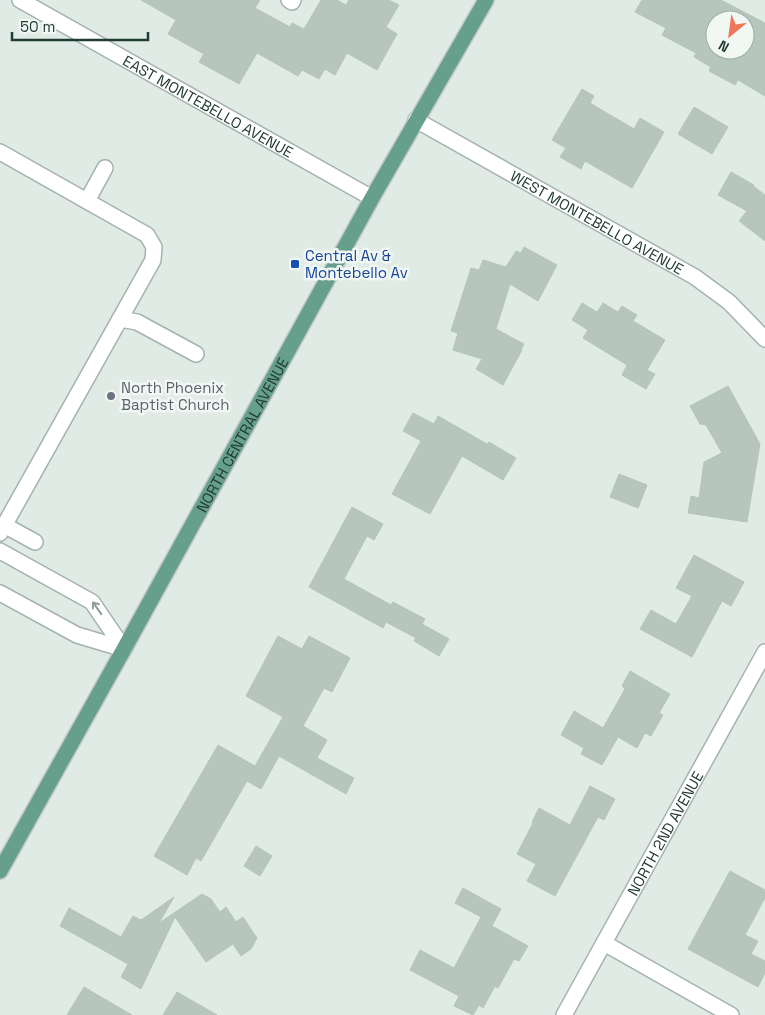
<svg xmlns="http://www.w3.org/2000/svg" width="765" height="1015" font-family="'Space Grotesk',sans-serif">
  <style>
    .building { fill: #b6c6bf; stroke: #b4c5bd; fill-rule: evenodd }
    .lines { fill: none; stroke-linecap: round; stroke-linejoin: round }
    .minor-casing { stroke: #a4b3ad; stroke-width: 18 }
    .major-casing { stroke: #c1c8c6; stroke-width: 18 }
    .minor { stroke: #fff; stroke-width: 15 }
    .major { stroke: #66a08d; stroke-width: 15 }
    .oneway { stroke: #909e99 }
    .transit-dot { fill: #1a4fb4; stroke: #f1f8f4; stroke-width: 2 }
    .worship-dot { fill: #6b7280; stroke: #f1f8f4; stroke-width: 2 }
    .labels { text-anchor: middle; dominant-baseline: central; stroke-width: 5; stroke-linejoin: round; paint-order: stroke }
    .street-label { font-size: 15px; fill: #223c33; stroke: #f1f8f4 }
    .transit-label { font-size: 15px; fill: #164399; stroke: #f1f8f4; text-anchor: start }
    .worship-label { font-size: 15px; fill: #5b616d; stroke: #f1f8f4; text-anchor: start }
  </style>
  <rect width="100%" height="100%" fill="#e1ebe6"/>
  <path class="building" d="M141 0H260L255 8 290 27 292 23 304 29 321 0H337L346 5 349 0H389L399 5 386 27 397 34 377 70 347 53 335 75 325 69 319 79 302 70 298 76 257 53 239 84 199 62 204 54 168 34 176 20Z
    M642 0H721L765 23V96L738 80 735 85 709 71 711 67 694 57 696 53 662 35 666 28 635 12ZM715 20H745V50H715Z
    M582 89 594 96 590 103 634 129 640 118 664 132 632 188 585 161 581 169 560 157 566 148 552 140Z
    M694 107 728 127 712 154 678 134Z
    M731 172 754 185 753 186 765 195V241L739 221 747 211 718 195Z
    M524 247 557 265 538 301 510 284 496 329 524 344 521 350H522L503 385 476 369 482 359 453 350 458 333 451 331 471 268 479 270 483 260 506 267 516 251 521 253Z
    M582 303 597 312 603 303 618 312 622 306 637 315 633 321 665 340 647 370 655 374 646 389 622 375 627 365 583 338 588 330 572 320Z
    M728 386 760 444 747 522 688 513 691 496 699 498 704 462 722 453 706 425 700 424 690 406Z
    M413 413 434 424 438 416 487 444 489 442 516 458 503 480 462 456 430 514 392 494 421 441 403 431Z
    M619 474 647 485 638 508 610 497Z
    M352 507 383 524 374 540 367 536 344 579 391 605 393 602 425 619 422 624 449 639 439 656 414 641 416 638 386 622 383 628 309 587Z
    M694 555 744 582 731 606 722 601 692 657 640 629 651 610 676 624 692 596 676 588Z
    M278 636 302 649 309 636 350 658 332 692 324 688 303 726 327 740 317 758 354 778 346 794 279 756 261 789 247 781 201 861 196 858 187 875 154 856 218 745 255 766 283 717 246 696Z
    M630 671 670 694 659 713 663 715 651 736 645 733 637 748 618 737 602 765 581 754 584 748 561 735 574 711 603 728 625 689 622 686Z
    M590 786 615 799 604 820 598 817 555 896 527 881 536 864 517 854 533 823 532 822 539 808 570 825Z
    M256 846 272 856 260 876 244 866Z
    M730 871 765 890V898L745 935 758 941 751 954 765 961V973L758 987 688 949Z
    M463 888 501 909 492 926 528 946 519 961 514 959 498 988 495 986 483 1008 479 1005 473 1015 454 1006 459 996 410 970 420 950 454 968 481 917 455 903Z
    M202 894 211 899 220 912 226 907 236 922 243 917 257 938 251 949 241 956 233 944 206 962 175 917 141 989 121 977 128 964 60 926 69 908 121 937 133 916 141 920 174 897 159 923Z
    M84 987 132 1015H67Z
    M177 992 217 1015H163Z"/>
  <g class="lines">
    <g class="minor-casing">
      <g id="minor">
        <path id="s1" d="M20 0 372 198"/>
        <path d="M289 0 292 2 293 0"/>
        <path id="s2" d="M416 120 695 277 729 302 765 339"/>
        <path d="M0 152 147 235 154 247 153 260 0 533"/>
        <path d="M87 201 105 168"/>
        <path d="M120 319 137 322 196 354"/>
        <path d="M4 525 35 542"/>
        <path d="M0 551 92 602 124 649"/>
        <path d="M0 593 77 635 124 649"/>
        <path d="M604 943 731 1015"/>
        <path id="s3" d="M564 1015 765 652"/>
      </g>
    </g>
    <g class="major-casing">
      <g id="major">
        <path id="s4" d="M0 871 124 649 372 198 486 0"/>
      </g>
    </g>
    <use href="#minor" class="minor"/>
    <use href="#major" class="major"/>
  </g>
  <defs><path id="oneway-shaft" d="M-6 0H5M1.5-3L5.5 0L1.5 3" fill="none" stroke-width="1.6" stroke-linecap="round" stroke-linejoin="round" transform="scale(1.25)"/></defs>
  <use class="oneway" href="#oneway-shaft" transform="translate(97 608) rotate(-125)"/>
  <rect class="transit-dot" x="290" y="259" width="10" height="10" rx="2.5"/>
  <circle class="worship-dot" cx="111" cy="396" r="5"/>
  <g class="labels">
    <g class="street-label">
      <text stroke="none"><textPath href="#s1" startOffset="216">EAST MONTEBELLO AVENUE</textPath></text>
      <text stroke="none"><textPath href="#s2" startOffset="208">WEST MONTEBELLO AVENUE</textPath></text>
      <text stroke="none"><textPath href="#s4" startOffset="499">NORTH CENTRAL AVENUE</textPath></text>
      <text stroke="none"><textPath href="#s3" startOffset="208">NORTH 2ND AVENUE</textPath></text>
    </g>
    <g class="transit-label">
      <text x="305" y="255">Central Av &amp;<tspan x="305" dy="17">Montebello Av</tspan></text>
    </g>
    <g class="worship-label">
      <text x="121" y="387">North Phoenix<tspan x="121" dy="17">Baptist Church</tspan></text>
    </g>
  </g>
  <g transform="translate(730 35) rotate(209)"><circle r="24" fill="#f1f8f4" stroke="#9eada7"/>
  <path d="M0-4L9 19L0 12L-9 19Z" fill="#ef765b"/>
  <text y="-8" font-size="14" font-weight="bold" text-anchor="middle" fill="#223c33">N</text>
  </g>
  <path d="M12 32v8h136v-8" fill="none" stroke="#223c33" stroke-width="2.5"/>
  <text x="20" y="32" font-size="15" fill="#223c33" stroke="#f1f8f4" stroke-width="4" paint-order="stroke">50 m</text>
</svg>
